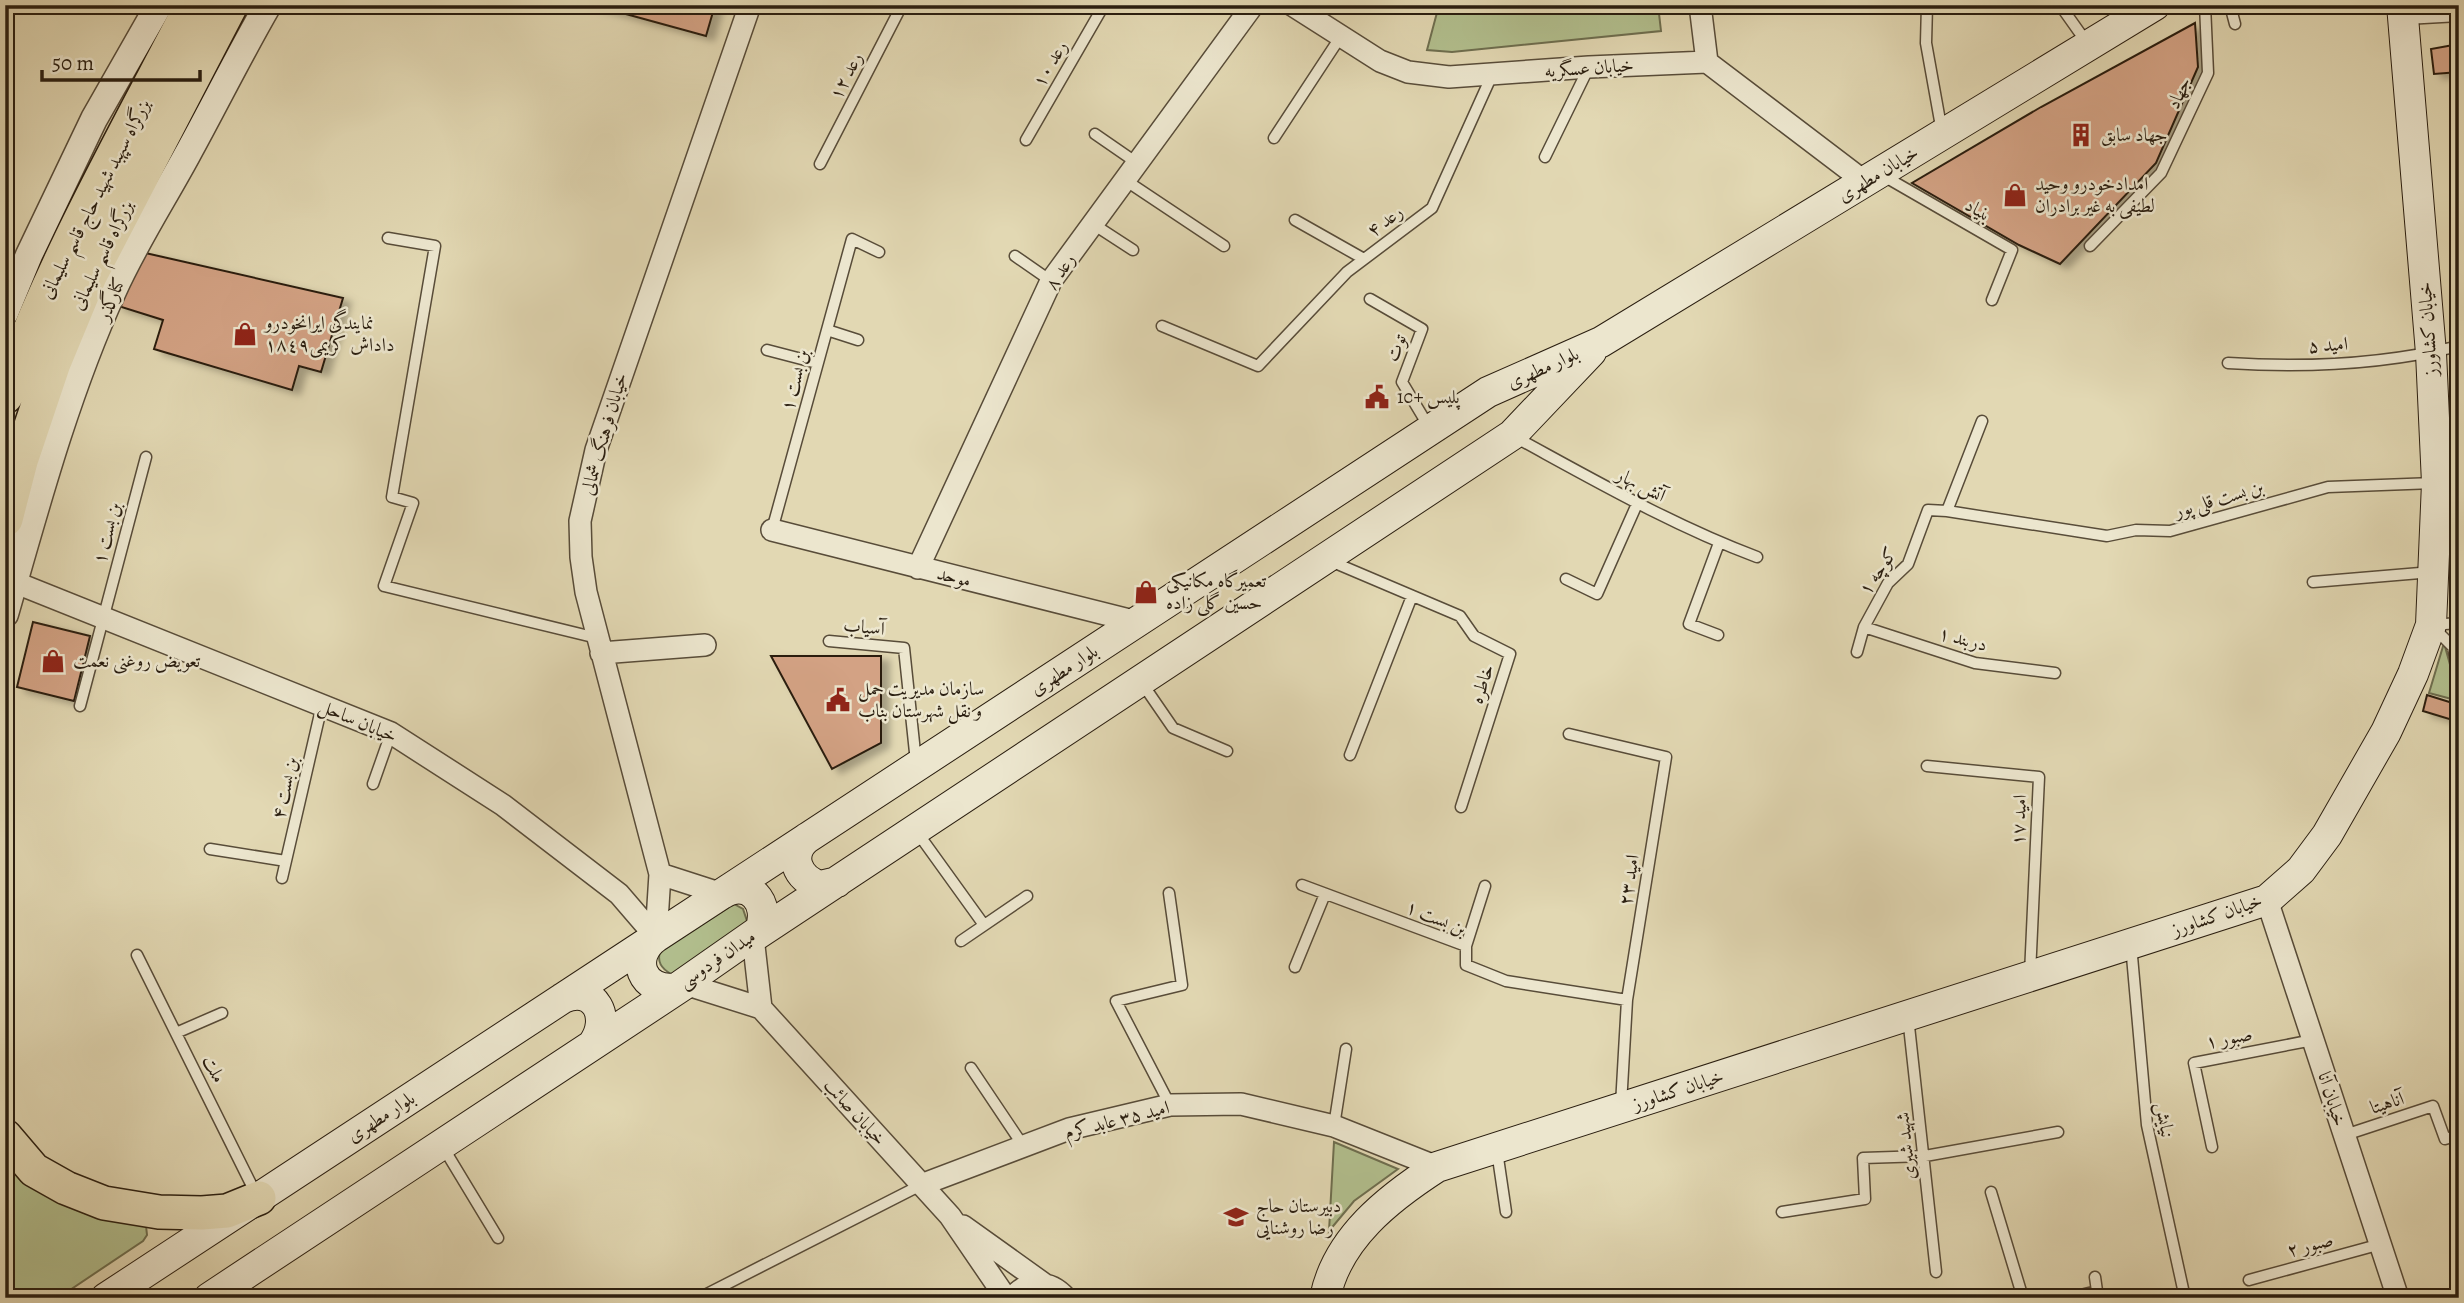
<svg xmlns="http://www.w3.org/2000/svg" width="2464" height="1303" font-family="Alegreya,Amiri,serif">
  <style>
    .green { fill: #b2bf8e; stroke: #6e6e4f; stroke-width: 2 }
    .building { fill: #d3a284; stroke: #2a1e10; stroke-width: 2; filter: url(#shadow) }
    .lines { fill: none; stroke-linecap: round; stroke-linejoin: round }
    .service-casing { stroke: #584c39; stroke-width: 13 }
    .minor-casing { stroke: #584c39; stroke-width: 24 }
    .tertiary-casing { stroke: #584c39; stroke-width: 29 }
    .secondary-casing { stroke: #2a1e10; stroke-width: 32 }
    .primary-casing { stroke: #2a1e10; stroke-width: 36 }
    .trunk-casing { stroke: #2a1e10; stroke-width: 38 }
    .service { stroke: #ece6ce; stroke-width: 10 }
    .minor { stroke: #ece6ce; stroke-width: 21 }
    .tertiary { stroke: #ece6ce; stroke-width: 26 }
    .secondary { stroke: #ece6ce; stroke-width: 30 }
    .primary { stroke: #e2d8b3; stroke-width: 33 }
    .trunk { stroke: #e2d8b3; stroke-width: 35 }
    .labels { text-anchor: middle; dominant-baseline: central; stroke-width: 5; stroke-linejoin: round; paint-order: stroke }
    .street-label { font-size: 19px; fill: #2a1e10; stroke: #ece6ce }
    .poi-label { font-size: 19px; fill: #2a1e10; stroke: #ece6ce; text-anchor: start }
  </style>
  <defs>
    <filter id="shadow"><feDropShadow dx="8" dy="4.5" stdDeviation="3.5" flood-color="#0004"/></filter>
  </defs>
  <rect width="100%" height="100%" fill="#e2d8b3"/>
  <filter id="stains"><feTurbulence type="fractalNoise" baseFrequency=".00286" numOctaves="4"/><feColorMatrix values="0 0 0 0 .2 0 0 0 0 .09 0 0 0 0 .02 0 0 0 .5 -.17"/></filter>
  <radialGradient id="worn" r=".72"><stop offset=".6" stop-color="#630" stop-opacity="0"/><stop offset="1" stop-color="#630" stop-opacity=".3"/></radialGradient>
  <path class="green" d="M1439 5H1658L1661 31 1452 52 1427 50Z
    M2444 643 2459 697V701L2429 693Z
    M734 904 743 909 747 921 746 926 678 973 671 974C661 968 657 962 660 951Z
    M1334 1142 1398 1169 1354 1201 1329 1231Z
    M5 1156 146 1226 147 1235 143 1241 58 1298H5Z"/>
  <path class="building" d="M593 5H715L706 36Z
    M2195 23 2198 67 2156 163 2060 264 2019 245 1912 183 2041 107Z
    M2459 44V72L2434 74 2431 49Z
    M141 252 343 298 321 372 299 366 292 390 154 349 163 320 115 305Z
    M33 622 90 636 74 701 17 687Z
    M771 656H881V743L832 769Z
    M2427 695 2459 705V722L2423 711Z"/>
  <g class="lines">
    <g class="service-casing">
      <path id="service" d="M1927 5 1926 43 1942 132
        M2060 5 2087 43
        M2230 5 2235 24
        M2406 19 2459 16
        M1095 134 1137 163
        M1274 138 1341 36
        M1026 140 1104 5
        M1545 157 1589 67
        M820 164 902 5
        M1882 175 2012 250 1992 300
        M1125 180 1224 246
        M1295 220 1364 259
        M1093 224 1133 250
        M388 238 435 246 392 497 413 503 384 586 597 638
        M2090 246 2161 173 2208 73 2205 5
        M1015 256 1051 281
        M1370 299 1422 329 1402 382 1429 427
        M1162 326 1258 366 1347 272 1432 208 1492 75
        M827 330 858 340
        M767 350 817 363
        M2228 363C2303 368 2385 364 2459 346
        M1515 437C1594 480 1672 525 1757 557
        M1947 511 1982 421
        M772 530 852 239 879 252
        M1328 560 1460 616 1474 636 1510 654 1461 807
        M1566 579 1597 594 1637 504
        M2313 582 2432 572
        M2459 623 2431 625 2453 647 2459 678
        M1864 627 1975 663 2055 673
        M1718 635 1689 624 1719 543
        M829 641 904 648 916 762
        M1857 652 1864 627 1888 583 1908 564 1928 510 1947 511 2107 536 2136 530 2170 531 2328 487 2434 483
        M1142 683 1173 728 1227 751
        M80 706 146 457
        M1569 734 1666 757 1627 1000 1621 1105
        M1350 755 1412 596
        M1927 766 2039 777 2030 974
        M373 784 391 733
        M917 832 984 925
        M210 849 286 861
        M282 878 322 705
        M1302 885 1466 946V965L1506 981 1627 1000
        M1169 893 1182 985 1116 1001 1170 1105
        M961 941 1027 896
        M2131 945 2147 1125 2185 1298
        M1466 946 1485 886
        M137 955 257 1196
        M1295 967 1325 894
        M1908 1017 1936 1272
        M176 1033 222 1013
        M971 1068 1024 1147
        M1334 1126 1346 1049
        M2345 1135 2433 1106 2445 1139 2459 1135
        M443 1147 498 1238
        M2212 1147 2194 1063 2313 1040
        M1497 1151 1506 1212
        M1991 1192 2023 1298
        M1782 1212 1865 1199 1863 1158 1925 1156 2058 1132
        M2249 1280 2381 1244
        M699 1298 921 1185
        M2068 1298 2097 1291 2095 1277"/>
    </g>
    <g class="minor-casing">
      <path id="minor" d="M1292 5 1380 61 1408 72 1449 77 1589 67 1707 62 1865 182
        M1700 5 1707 62
        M772 530 1137 622
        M918 568 1051 281 1253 5
        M14 582 391 733 503 805 619 894 656 937
        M601 653 705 645
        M660 874 722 894
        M2267 900 2398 1298
        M656 937 660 874 586 592 581 557 580 521 596 450 750 5
        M753 937 761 1008
        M685 984 761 1008 950 1216 1006 1298
        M921 1185 1069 1129 1170 1105 1241 1104 1334 1126 1437 1167
        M963 1226 1044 1284
        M1012 1298C1028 1279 1050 1280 1066 1298"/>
    </g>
    <g class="tertiary-casing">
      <path id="tertiary" d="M5 313 29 255 94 119 159 5
        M5 614C36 506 66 394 113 291 134 244 162 201 187 155 214 106 239 55 268 5"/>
    </g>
    <g class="secondary-casing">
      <path id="secondary" d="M807 838C787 854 797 879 820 886L837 882
        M722 894C749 877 771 903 760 930L677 988C642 994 628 957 656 937L1488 392 1601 342 2155 5
        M753 937 1512 435 1591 352
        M563 998C595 984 612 1018 593 1044
        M106 1298 653 939
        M209 1298 685 984
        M1325 1298C1337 1238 1389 1198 1437 1167L2267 900 2301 870 2327 835 2386 732 2413 674 2431 625 2437 483 2431 353 2402 5"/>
    </g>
    <g class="primary-casing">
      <path id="primary" d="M5 1136 34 1170 66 1188 104 1203 159 1212 202 1213 227 1211 259 1198"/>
    </g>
    <g class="trunk-casing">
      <path id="trunk" d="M5 396C54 260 126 134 193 5
        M5 519 20 461 53 363 89 276 230 5"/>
    </g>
    <use href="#service" class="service"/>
    <use href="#minor" class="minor"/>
    <use href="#tertiary" class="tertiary"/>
    <use href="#secondary" class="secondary"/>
    <use href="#primary" class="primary"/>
    <use href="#trunk" class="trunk"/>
  </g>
  <defs>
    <g id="building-bare" transform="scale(1.89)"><path d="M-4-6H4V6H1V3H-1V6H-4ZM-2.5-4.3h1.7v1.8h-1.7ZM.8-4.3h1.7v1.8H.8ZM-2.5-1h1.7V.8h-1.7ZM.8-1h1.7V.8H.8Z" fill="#8f2418" stroke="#ece6ce" stroke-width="2.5" paint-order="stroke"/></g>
    <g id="shop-bare" transform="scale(1.89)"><path d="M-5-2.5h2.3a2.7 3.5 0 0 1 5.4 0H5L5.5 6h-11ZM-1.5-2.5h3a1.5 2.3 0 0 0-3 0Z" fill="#8f2418" stroke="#ece6ce" stroke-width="2.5" paint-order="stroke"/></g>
    <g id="civic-bare" transform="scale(1.89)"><path d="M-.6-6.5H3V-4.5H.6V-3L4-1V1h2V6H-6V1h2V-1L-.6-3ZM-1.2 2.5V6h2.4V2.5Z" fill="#8f2418" stroke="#ece6ce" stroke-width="2.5" paint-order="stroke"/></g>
    <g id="school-bare" transform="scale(1.89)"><path d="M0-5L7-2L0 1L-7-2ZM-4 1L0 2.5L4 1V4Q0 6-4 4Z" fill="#8f2418" stroke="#ece6ce" stroke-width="2.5" paint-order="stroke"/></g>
  </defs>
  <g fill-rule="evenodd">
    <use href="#building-bare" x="2081" y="135"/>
    <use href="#shop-bare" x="2015" y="195"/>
    <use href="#shop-bare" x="245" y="334"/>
    <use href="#civic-bare" x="1377" y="397"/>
    <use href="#shop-bare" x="1146" y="592"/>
    <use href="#shop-bare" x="53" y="661"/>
    <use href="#civic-bare" x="838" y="700"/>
    <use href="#school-bare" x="1236" y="1217"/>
  </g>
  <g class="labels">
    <g class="street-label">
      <text transform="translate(1050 64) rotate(-60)">رعد ۱۰</text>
      <text transform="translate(1589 68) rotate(-4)">خیابان عسگریه</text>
      <text transform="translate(846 76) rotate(-63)">رعد ۱۲</text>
      <text transform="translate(2179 93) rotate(-65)">جهاد</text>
      <text transform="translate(1878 174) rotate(-31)">خیابان مطهری</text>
      <text transform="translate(95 199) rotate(-63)">بزرگراه سپهبد شهید حاج قاسم سلیمانی</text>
      <text transform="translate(1978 210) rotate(30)">بنیاد</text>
      <text transform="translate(1385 221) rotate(-37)">رعد ۴</text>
      <text transform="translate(102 255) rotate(-64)">بزرگراه قاسم سلیمانی</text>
      <text transform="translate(1060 272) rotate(-57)">رعد ۸</text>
      <text transform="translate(111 299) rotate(-67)">کنارگذر</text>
      <text transform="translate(2428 329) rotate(-94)">خیابان کشاورز</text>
      <text transform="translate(2328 345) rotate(-4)">امید ۵</text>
      <text transform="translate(1396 348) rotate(-70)">توت</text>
      <text transform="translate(1543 368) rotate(-24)">بلوار مطهری</text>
      <text transform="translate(795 380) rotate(-75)">بن بست ۱</text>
      <text transform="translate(604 434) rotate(-74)">خیابان فرهنگ شمالی</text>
      <text transform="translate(1641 485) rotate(27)">آتش بهار</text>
      <text transform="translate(2219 499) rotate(-16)">بن بست قلی پور</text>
      <text transform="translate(107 533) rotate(-75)">بن بست ۱</text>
      <text transform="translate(1878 571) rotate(-56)">کوچه ۱</text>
      <text transform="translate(954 577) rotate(14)">موحد</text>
      <text transform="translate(864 627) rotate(6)">آسیاب</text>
      <text transform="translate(1963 639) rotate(15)">دربند ۱</text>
      <text transform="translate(1064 670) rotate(-33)">بلوار مطهری</text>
      <text transform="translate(1482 684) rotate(-72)">خاطره</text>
      <text transform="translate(358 721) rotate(23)">خیابان ساحل</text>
      <text transform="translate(285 788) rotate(-77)">بن بست ۴</text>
      <text transform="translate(2019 820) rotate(-87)">امید ۱۷</text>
      <text transform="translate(1629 880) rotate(-81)">امید ۲۳</text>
      <text transform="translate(2217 915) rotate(-19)">خیابان کشاورز</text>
      <text transform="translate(1436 918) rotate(23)">بن بست ۱</text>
      <text transform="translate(717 959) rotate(-34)">میدان فردوسی</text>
      <text transform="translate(2229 1038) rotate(-11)">صبور ۱</text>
      <text transform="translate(214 1069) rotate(63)">ملت</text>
      <text transform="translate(1678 1090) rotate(-18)">خیابان کشاورز</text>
      <text transform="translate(2332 1099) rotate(72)">خیابان آنا</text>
      <text transform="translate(2387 1103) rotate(-18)">آناهیتا</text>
      <text transform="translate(855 1112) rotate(48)">خیابان صائب</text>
      <text transform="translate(381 1117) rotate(-33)">بلوار مطهری</text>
      <text transform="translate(1117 1120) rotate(-14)">امید ۳۵ عابد کرم</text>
      <text transform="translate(2165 1120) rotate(81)">نیایش</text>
      <text transform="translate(1906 1146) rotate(-96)">شهید شیری</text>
      <text transform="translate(2310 1245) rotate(-15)">صبور ۲</text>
    </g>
    <g class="poi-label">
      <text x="2101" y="135">جهاد سابق</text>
      <text x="2035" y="184">امدادخودرو وحید<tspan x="2035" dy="22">لطیفی به غیر برادران</tspan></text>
      <text x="265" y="323">نمایندگی ایرانخودرو<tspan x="265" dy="22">داداش کریمی١٨٤٩</tspan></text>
      <text x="1397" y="397">پلیس +10</text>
      <text x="1166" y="581">تعمیرگاه مکانیکی<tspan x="1166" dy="22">حسین گلی زاده</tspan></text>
      <text x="73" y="661">تعویض روغنی نعمت</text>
      <text x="858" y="689">سازمان مدیریت حمل<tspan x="858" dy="22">و نقل شهرستان بناب</tspan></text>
      <text x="1256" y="1206">دبیرستان حاج<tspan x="1256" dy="22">رضا روشنایی</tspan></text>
    </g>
  </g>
  <rect width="2464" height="1303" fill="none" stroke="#e2d8b3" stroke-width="28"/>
  <rect x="7" y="7" width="2450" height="1289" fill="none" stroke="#2a1e10" stroke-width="3.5"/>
  <rect x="14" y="14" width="2436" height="1275" fill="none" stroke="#2a1e10" stroke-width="2"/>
  <path d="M42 70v10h158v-10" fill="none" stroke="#2a1e10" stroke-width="3.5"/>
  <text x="52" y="70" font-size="21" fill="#2a1e10" stroke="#ece6ce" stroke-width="5" paint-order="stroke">50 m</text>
  <rect width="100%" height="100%" filter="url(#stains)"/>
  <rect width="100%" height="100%" fill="url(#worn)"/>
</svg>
